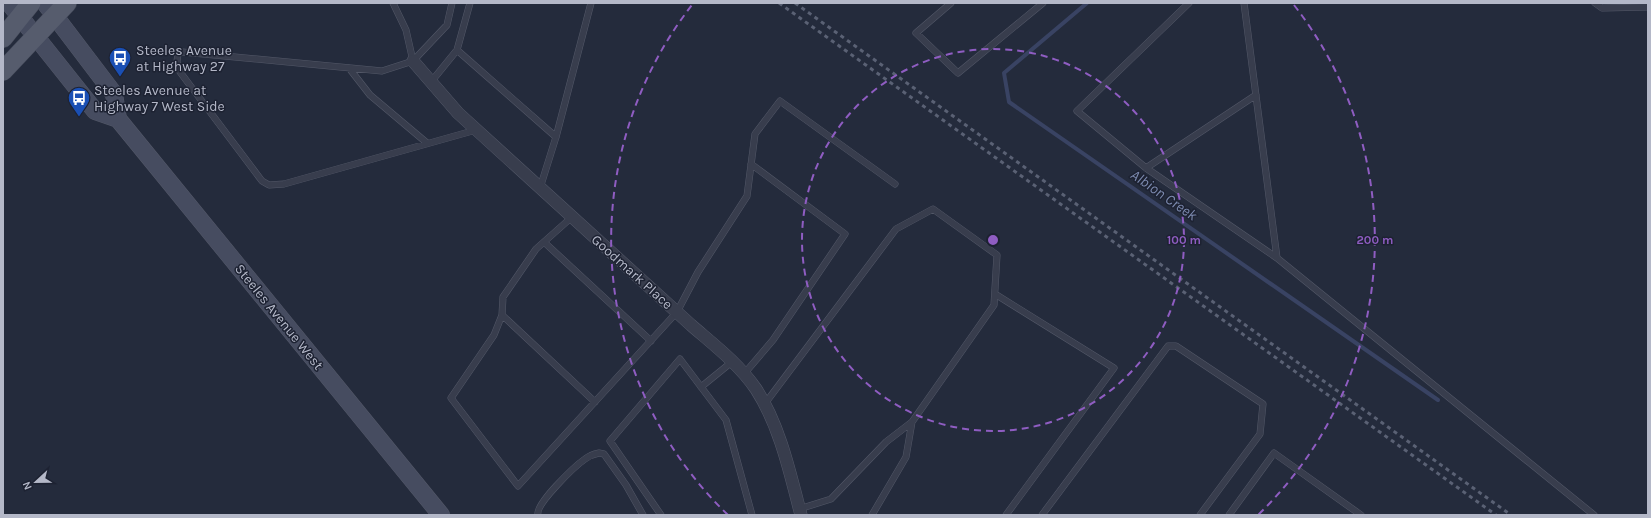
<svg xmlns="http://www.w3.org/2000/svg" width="1651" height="518" font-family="Karla,sans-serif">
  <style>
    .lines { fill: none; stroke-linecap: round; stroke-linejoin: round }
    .stream { stroke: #394363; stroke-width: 4 }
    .service-casing { stroke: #535868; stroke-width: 7 }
    .minor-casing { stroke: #535868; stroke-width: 13 }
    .secondary-casing { stroke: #535868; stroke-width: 18 }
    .primary-casing { stroke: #414656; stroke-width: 20 }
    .service { stroke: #383d4d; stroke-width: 6 }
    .minor { stroke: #383d4d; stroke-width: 12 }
    .secondary { stroke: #464c60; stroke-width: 17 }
    .primary { stroke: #565c6d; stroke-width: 19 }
    .rail { stroke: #5a6174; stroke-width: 3; stroke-dasharray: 4 4; stroke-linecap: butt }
    .ring { fill: none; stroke: #8f5dc2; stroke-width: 2; stroke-dasharray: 7 5 }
    .labels { text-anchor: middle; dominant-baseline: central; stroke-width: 3; stroke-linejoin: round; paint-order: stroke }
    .poi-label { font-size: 14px; fill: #b4b8c8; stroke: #1d2232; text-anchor: start }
    .street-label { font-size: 14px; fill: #b4b8c8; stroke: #1d2232 }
    .water-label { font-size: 15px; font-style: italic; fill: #7c8aaf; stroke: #1d2232 }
    .centre { fill: #8f5dc2; stroke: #1d2232; stroke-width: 2 }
    .ring-label { font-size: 12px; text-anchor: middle; font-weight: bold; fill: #8f5dc2; stroke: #1d2232; stroke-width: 3; stroke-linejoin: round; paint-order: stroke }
  </style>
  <rect width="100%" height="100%" fill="#242b3c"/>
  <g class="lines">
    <path class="stream" d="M1087 3 1004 73 1009 102 1438 400"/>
    <g class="service-casing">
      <path id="service" d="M393 3 406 30 413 61
        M452 3 447 25 413 61 382 71 182 52 178 53 177 62 180 72 262 181 269 185 284 184 476 130
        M951 3 916 33 958 73 1043 3
        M1189 3 1077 111 1146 168 1277 258
        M1244 3 1277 258 1594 515
        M1595 3 1602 8 1648 7
        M457 50 556 137
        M349 68 370 95 427 143
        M431 82 457 50 470 3
        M1146 168 1256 95
        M540 188 556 137 591 3
        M572 217 536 249 503 297 502 315 494 335 451 398 518 486 677 312 698 272 747 196 755 134 780 101 895 184
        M544 242 651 341
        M995 294 1114 368 1006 515
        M502 315 595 402
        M744 374 773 340 845 234 751 164
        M701 387 733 361
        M764 405 896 229 933 209 997 255 994 305 912 422 886 442 831 499 799 509
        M538 515C535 504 575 466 585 459 589 456 594 454 599 453L604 454 626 485 643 515
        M661 515 610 441 680 359 726 420 752 515
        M872 515 906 457 912 422
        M1042 515 1168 346H1176L1263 404 1260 434 1200 515
        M1229 515 1274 453 1361 515"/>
    </g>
    <g class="minor-casing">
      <path id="minor" d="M413 61 458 113 691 325C714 345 739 364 756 389 780 426 790 473 801 515"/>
    </g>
    <g class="secondary-casing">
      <path id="secondary" d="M9 3 95 111 118 119 441 515
        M45 3 114 94 118 119"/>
    </g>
    <g class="primary-casing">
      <path id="primary" d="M3 38 31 3
        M3 71 67 3"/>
    </g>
    <use href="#service" class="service"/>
    <use href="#minor" class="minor"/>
    <use href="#secondary" class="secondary"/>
    <use href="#primary" class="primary"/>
    <path class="rail" d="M779 3 1496 515
      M795 3 1511 515"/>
  </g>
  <g class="ring">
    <circle cx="993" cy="240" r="191"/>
    <path d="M728 515A382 382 0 0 1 692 5M1294 5A382 382 0 0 1 1258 515"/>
  </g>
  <defs>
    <g id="bus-pin" transform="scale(1.15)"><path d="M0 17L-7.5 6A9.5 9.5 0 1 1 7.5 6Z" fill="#1a4fb4" stroke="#1d2232"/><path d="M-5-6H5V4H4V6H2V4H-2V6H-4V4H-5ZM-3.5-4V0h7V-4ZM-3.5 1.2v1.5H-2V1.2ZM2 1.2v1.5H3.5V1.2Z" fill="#fff"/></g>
  </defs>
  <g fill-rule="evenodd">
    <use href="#bus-pin" x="120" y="58"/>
    <use href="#bus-pin" x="79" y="98"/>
  </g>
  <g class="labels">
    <g class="poi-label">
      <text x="136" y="50">Steeles Avenue<tspan x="136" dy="16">at Highway 27</tspan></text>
      <text x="94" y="90">Steeles Avenue at<tspan x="94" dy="16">Highway 7 West Side</tspan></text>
    </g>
    <g class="street-label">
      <text transform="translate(632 272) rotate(42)">Goodmark Place</text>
      <text transform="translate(279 317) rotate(51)">Steeles Avenue West</text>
    </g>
    <g class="water-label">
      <text transform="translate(1164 195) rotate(35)">Albion Creek</text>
    </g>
  </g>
  <circle cx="993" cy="240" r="6" class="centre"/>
  <g class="ring-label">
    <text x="1184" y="244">100 m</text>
    <text x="1375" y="244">200 m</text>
  </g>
  <rect width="1651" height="518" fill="none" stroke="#b4b8c8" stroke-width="8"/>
  <g transform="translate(36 482) rotate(248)" stroke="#1d2232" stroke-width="3" paint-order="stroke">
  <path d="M0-3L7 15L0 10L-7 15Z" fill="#b4b8c8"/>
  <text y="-6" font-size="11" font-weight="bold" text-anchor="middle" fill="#b4b8c8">N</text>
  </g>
</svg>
